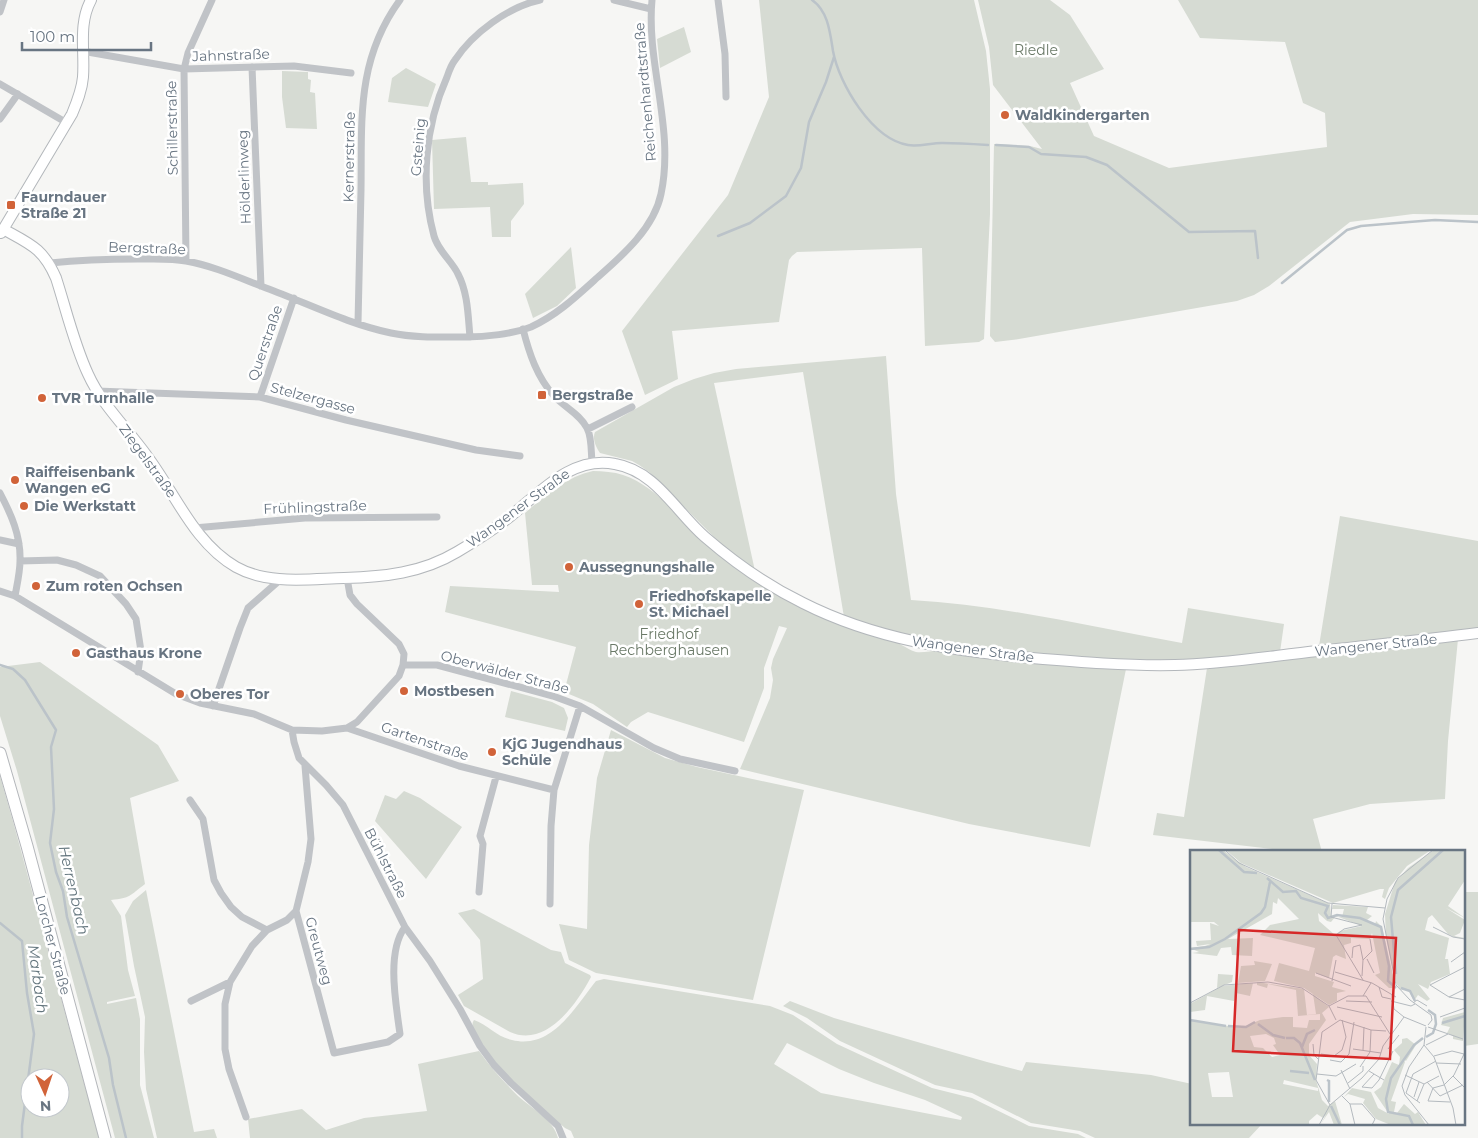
<svg xmlns="http://www.w3.org/2000/svg" width="1478" height="1138" font-family="Montserrat,sans-serif">
  <style>
    .green { fill: #d6dbd3; fill-rule: evenodd }
    .lines { fill: none; stroke-linecap: round; stroke-linejoin: round }
    .stream { stroke: #bbc3c9; stroke-width: 2.5 }
    .secondary-casing { stroke: #b3b7bb; stroke-width: 12 }
    .primary-casing { stroke: #b4b7bb; stroke-width: 13 }
    .street { stroke: #c0c3c7; stroke-width: 7 }
    .secondary { stroke: #fff; stroke-width: 10 }
    .primary { stroke: #fff; stroke-width: 11 }
    .poi-dot { fill: #d16339; stroke: #fff; stroke-width: 2 }
    .labels { text-anchor: middle; dominant-baseline: central; stroke-width: 5; stroke-linejoin: round; paint-order: stroke }
    .park-label { font-size: 14px; fill: #6a7967; stroke: #fff }
    .street-label { font-size: 14px; fill: #687582; stroke: #fff }
    .poi-label { font-size: 14px; font-weight: bold; fill: #687582; stroke: #fff; text-anchor: start }
    .water-label { font-size: 15px; font-style: italic; fill: #64767e; stroke: #fff }
    .inset-river { fill: none; stroke: #bbc3c9; stroke-width: 2.5 }
    .inset-road { fill: none; stroke: #b4babf; stroke-width: 1 }
    .view { fill: #d62828; fill-opacity: 0.15; stroke: #d62828; stroke-width: 2.5 }
    .inset-edge { fill: none; stroke: #687582; stroke-width: 2.5 }
  </style>
  <rect width="100%" height="100%" fill="#f6f6f4"/>
  <path class="green" d="M759 0H974L986 51 990 89V214L984 339 979 342 925 346 922 248 797 252 792 256 789 260 779 322 672 331 678 379 645 395 622 331 728 195 769 97Z
    M978 0H1050L1070 15 1104 69 1070 83 1094 136 1169 168 1327 147 1325 113 1303 103 1285 42 1200 38 1178 0H1478V215L1413 214 1350 222 1269 286 1254 295 1237 301 1019 339 995 342 990 336 994 144 1030 146 1042 149 993 85 989 47Z
    M684 27 691 52 660 68 657 39Z
    M406 68 436 84 428 107 388 102 392 78Z
    M282 71 308 72V79L311 80 310 92 315 93 317 129 286 128 282 97Z
    M466 137 471 182H488V185L523 183 524 204 511 221V237H492L490 207 434 209 432 140Z
    M571 247 576 288 557 306 533 318 525 294Z
    M886 356 896 494 911 600C1002 605 1092 627 1182 643L1188 608 1284 624 1280 652 1175 661 1087 658 1006 652 943 642 887 631 844 617 803 372 714 383 755 571 724 547 649 472 639 465 632 461 600 453C596 447 592 439 595 432L674 387 694 379 714 373 736 369Z
    M593 471C603 471 614 472 623 475 660 487 689 530 719 555 769 598 826 620 888 639 898 641 906 649 916 652 922 653 932 651 938 650L1126 669 1090 847 969 824 740 769 770 698 773 680 771 668 773 659 787 628 779 626 764 668V688L744 742 648 712 631 722 627 727 593 704 564 692 576 647 445 612 450 586 559 592 558 585H532L525 513C546 495 566 477 593 471Z
    M1340 516 1478 541V628L1319 646Z
    M1458 639 1448 741 1445 799 1370 804 1313 819 1322 852H1298L1153 835 1157 813 1184 817 1207 668Z
    M40 662 158 745 179 781 130 798 145 884C129 896 131 898 111 900L121 916 128 970 135 996 107 1002V1004L136 998 140 1019V1085L154 1138H115L17 771 0 716V667Z
    M511 691 552 702 564 708 568 718 565 731 505 717Z
    M611 730 665 758 697 767 804 790 753 1000 596 973 569 960 559 924 587 929 589 845 597 778Z
    M0 776 14 825 99 1138H0ZM30 1078H60V1108H30Z
    M404 791 420 798 462 827 426 879 375 821 385 795 396 799Z
    M146 890 194 1132 214 1129 217 1138H157L146 1089 144 1052 145 1017 134 966 125 915 133 901Z
    M1464 892H1478V1044L1464 1046Z
    M474 909 551 950 561 952 565 963 590 975 591 977C576 1005 546 1048 510 1032L464 1006 458 995 483 979 480 940 458 913Z
    M604 979 770 1006 793 1015 837 1044 932 1088 972 1098 1029 1126 1078 1134 1086 1138H574L571 1131 565 1128C533 1100 499 1075 478 1037 475 1031 470 1026 474 1020 488 1025 497 1037 512 1040 552 1050 575 1007 596 981ZM787 1043 839 1069 874 1083 925 1100 962 1117 961 1120 821 1093 774 1064Z
    M790 1001 834 1018 987 1062 1022 1071 1026 1062 1151 1075 1192 1084V1124H1262L1249 1138H1095L1080 1131 1031 1123 972 1093 935 1085 840 1041 807 1018 783 1006Z
    M479 1051C490 1067 504 1082 518 1096 531 1108 554 1120 558 1138H250L248 1119 302 1109 326 1130 364 1118 427 1111 418 1064Z"/>
  <g class="lines">
    <path class="stream" d="M812 0C828 11 830 32 833 51 839 84 872 139 908 145 918 147 931 143 942 143 957 143 973 144 988 145
      M996 145 1029 147 1041 154 1086 157 1107 165 1189 232 1255 231 1258 258
      M718 236 750 223 786 196 801 168 809 122 826 82 834 57
      M1282 283 1347 230 1361 226 1409 222 1435 220 1478 222
      M0 665 13 669 25 680 56 730 51 747 54 809 50 843 56 872 63 891 67 917 109 1058 113 1085 126 1138
      M0 923 22 941 27 993 34 1034 22 1126V1138"/>
    <g class="secondary-casing">
      <path id="secondary" d="M3 229C30 244 43 248 56 278 66 309 74 344 88 374 102 405 127 428 147 456 175 493 194 543 236 567 268 585 308 579 344 578 384 577 422 573 457 552 474 542 491 531 507 519 539 494 571 455 615 464 656 471 676 512 705 537 735 563 768 586 803 603 874 639 953 651 1032 658 1079 662 1127 666 1175 665 1223 664 1271 656 1318 651 1372 645 1425 640 1478 633
        M1 233 72 114C77 102 82 90 83 77 85 51 78 24 91 0"/>
    </g>
    <g class="primary-casing">
      <path id="primary" d="M0 753 27 846 105 1138"/>
    </g>
    <path class="street" d="M614 0 651 9
      M718 0 725 54 726 97
      M0 12 4 0
      M82 51 184 69 294 66 351 73
      M252 67 261 286
      M0 84 67 123
      M0 119 18 94
      M186 261 184 69 188 53 212 0
      M50 263C79 260 108 259 138 259 154 259 171 258 186 261 214 266 240 278 266 288 307 303 348 324 391 333 415 338 441 337 466 337 485 337 513 334 531 327 557 315 577 296 598 277 623 255 654 228 661 194 675 129 646 64 652 0
      M358 323C359 279 360 235 361 190 362 120 356 60 400 0
      M523 329C529 353 537 377 554 396 564 407 580 414 587 428 592 437 591 452 592 463
      M470 337C468 316 468 293 458 274 452 261 438 251 434 236 420 184 425 126 447 77 449 71 451 65 455 60 473 33 508 7 540 0
      M96 391 260 397 346 420 476 450 520 456
      M260 397 294 298
      M588 429 632 407
      M0 493C11 514 21 536 20 561 20 572 17 585 15 596
      M194 528 305 518 437 517
      M0 540 19 544
      M20 561 57 560 76 565 100 576 126 604 136 619 141 651 138 672
      M0 591 15 596 176 694 200 703 254 714 292 730 322 731 347 728 357 722 399 676 403 665 404 654 399 644 357 604 350 595 347 578
      M403 665H437L553 696 580 706 654 748 680 759 735 771
      M213 706 240 628 248 608 281 579
      M347 728 459 766 554 790
      M292 730 294 742 299 758 326 785 343 805 405 927 430 961 460 1009 480 1046 494 1065 511 1083 558 1126 563 1138
      M305 766 311 839 308 862 296 911 334 1053 388 1042 400 1034C396 1004 386 952 405 927
      M190 800 203 819 214 880 221 893 231 907 242 917 267 930
      M479 892 483 844 480 836 496 777
      M550 904 551 826 554 790 580 706
      M191 1001 230 982
      M246 1117 229 1069 225 1049V1004L230 982 252 946 267 930 287 920 296 911"/>
    <use href="#secondary" class="secondary"/>
    <use href="#primary" class="primary"/>
  </g>
  <g class="poi-dot">
    <circle cx="1005" cy="115" r="5"/>
    <rect x="6" y="200" width="10" height="10" rx="2.5"/>
    <rect x="537" y="390" width="10" height="10" rx="2.5"/>
    <circle cx="42" cy="398" r="5"/>
    <circle cx="15" cy="480" r="5"/>
    <circle cx="24" cy="506" r="5"/>
    <circle cx="569" cy="567" r="5"/>
    <circle cx="36" cy="586" r="5"/>
    <circle cx="639" cy="604" r="5"/>
    <circle cx="76" cy="653" r="5"/>
    <circle cx="404" cy="691" r="5"/>
    <circle cx="180" cy="694" r="5"/>
    <circle cx="492" cy="752" r="5"/>
  </g>
  <g class="labels">
    <g class="park-label">
      <text x="1036" y="50">Riedle</text>
      <text x="669" y="634">Friedhof<tspan x="669" dy="16">Rechberghausen</tspan></text>
    </g>
    <g class="street-label">
      <text transform="translate(231 55) rotate(-2)">Jahnstraße</text>
      <text transform="translate(645 92) rotate(-95)">Reichenhardtstraße</text>
      <text transform="translate(172 128) rotate(-91)">Schillerstraße</text>
      <text transform="translate(418 147) rotate(-85)">Gsteinig</text>
      <text transform="translate(349 157) rotate(-89)">Kernerstraße</text>
      <text transform="translate(244 177) rotate(-92)">Hölderlinweg</text>
      <text transform="translate(147 248) rotate(2)">Bergstraße</text>
      <text transform="translate(265 343) rotate(-71)">Querstraße</text>
      <text transform="translate(313 398) rotate(15)">Stelzergasse</text>
      <text transform="translate(148 461) rotate(54)">Ziegelstraße</text>
      <text transform="translate(315 507) rotate(-2)">Frühlingstraße</text>
      <text transform="translate(518 508) rotate(-36)">Wangener Straße</text>
      <text transform="translate(1376 645) rotate(-6)">Wangener Straße</text>
      <text transform="translate(973 649) rotate(8)">Wangener Straße</text>
      <text transform="translate(505 672) rotate(15)">Oberwälder Straße</text>
      <text transform="translate(425 741) rotate(19)">Gartenstraße</text>
      <text transform="translate(386 863) rotate(63)">Bühlstraße</text>
      <text transform="translate(53 945) rotate(75)">Lorcher Straße</text>
      <text transform="translate(319 951) rotate(75)">Greutweg</text>
    </g>
    <g class="poi-label">
      <text x="1015" y="115">Waldkindergarten</text>
      <text x="21" y="197">Faurndauer<tspan x="21" dy="16">Straße 21</tspan></text>
      <text x="552" y="395">Bergstraße</text>
      <text x="52" y="398">TVR Turnhalle</text>
      <text x="25" y="472">Raiffeisenbank<tspan x="25" dy="16">Wangen eG</tspan></text>
      <text x="34" y="506">Die Werkstatt</text>
      <text x="579" y="567">Aussegnungshalle</text>
      <text x="46" y="586">Zum roten Ochsen</text>
      <text x="649" y="596">Friedhofskapelle<tspan x="649" dy="16">St. Michael</tspan></text>
      <text x="86" y="653">Gasthaus Krone</text>
      <text x="414" y="691">Mostbesen</text>
      <text x="190" y="694">Oberes Tor</text>
      <text x="502" y="744">KjG Jugendhaus<tspan x="502" dy="16">Schüle</tspan></text>
    </g>
    <g class="water-label">
      <text transform="translate(74 890) rotate(77)">Herrenbach</text>
      <text transform="translate(38 979) rotate(82)">Marbach</text>
    </g>
  </g>
  <g transform="translate(1190 850)">
    <rect width="275" height="275" fill="#f6f6f4"/>
    <path d="M0 0H33L56 17 140 54 141 67H152L154 59H142L143 55 178 57 176 63 182 66 177 70 185 75 186 71 192 77 206 138H199L185 125 190 123 182 83 180 89 161 88V93L154 95 156 109 146 105 143 107 139 128 125 123V126L144 132 142 137 156 141 147 143V151L139 155 114 138 84 131 89 113 119 121 125 98 70 85 80 75 109 69 88 48 87 54 83 52 82 64 38 89 63 88 62 106 42 105 41 97 31 98 27 106 2 103 9 102 0 98 15 96 20 94 7 96 6 91 21 90 20 73 29 76 24 72H0ZM128 63 137 71 141 72 146 66 172 76 150 81 145 85 129 71ZM36 0H241L217 16 199 38 195 49 192 47 194 39H190L143 53 51 13ZM244 0H275V30L258 56 275 68 256 58 275 70 270 83 264 86 275 88H266L258 84 242 65 238 68 235 80 259 88 255 109H258L260 124 241 132 238 139 228 134 240 149 237 151 228 145 224 151 219 141 210 139 206 133 196 88 195 64 205 32 218 18ZM64 111 82 114 75 131 48 133 51 116 65 115ZM28 124 43 125 42 132 27 138ZM67 132 114 139 117 165 126 164 123 144 139 157 132 163 136 170 119 194V205L127 214 126 230 132 250 138 256 145 251 152 275H144L139 262 130 275 136 265 133 268 127 264 119 271V275H0V170L51 178 70 170 93 167H103V177L117 178 119 170H130V164L108 166 106 140 78 134 77 138 67 135ZM76 184 84 188 86 194 83 195 90 205 82 207 73 198 64 197 60 186ZM39 222 43 247H22L18 223ZM94 230 128 238V241L93 234ZM63 133 60 146 46 143 44 151 17 146 15 160 0 162V154L32 136ZM275 162 273 191 263 189V186L257 183 260 177 251 175 253 168ZM217 188 226 195 216 211 213 209 215 212 201 251 206 252 204 262 207 263 214 254 225 264 228 262 236 275H201L186 269 173 253 175 249 158 244 154 247 162 238 181 242 188 258 199 264 184 242 191 237 202 212 209 215 210 207 204 200 212 193V189Z" fill="#d6dbd3" fill-rule="evenodd"/>
    <path class="inset-river" d="M29 0 54 22 67 23M77 28 93 42 106 41 111 48 138 56 135 63 138 68 147 65 170 68 191 77 199 116 198 131 206 138M0 99 19 97 35 89 71 63 75 57 80 32M206 124 201 67 208 40 253 0M211 138 220 141 225 151M0 170 36 176M252 173 275 166M68 174 83 185 95 188M38 176 56 177 65 172M236 187 243 183 246 174 245 165 238 160M96 188H104L110 193 125 230M112 197 117 184 125 180M100 221 119 223M137 230 139 231V252M141 256 150 275M223 275 219 266 198 262 196 249 201 228 224 195 233 188"/>
    <path class="inset-road" d="M35 0 49 13 138 53 195 58M142 54 141 67 172 75 154 79 146 85 173 130M243 77 263 87 275 89M162 108 163 97 170 95 173 110 172 126M177 109 184 123M173 110 182 101 180 89M261 112 275 102M275 117 240 135 259 147 275 150M145 122 182 133 206 147M126 123 161 136M142 131 146 110M189 137 192 147 201 149M202 145 204 159 214 167 236 176M173 146 181 133M259 147 275 139M156 151 182 152M201 151 221 156 225 154M0 153 34 135 78 132 112 138 139 156M223 153 227 150 237 156M139 156 158 146H176L200 184M139 156 146 170M147 157 192 167M250 167 275 158M238 175 242 170 241 165 220 150 206 135 193 69 197 49 208 28 243 0M236 177 234 195 219 217 212 236 215 245 239 275M238 177 273 189M123 194 124 205 129 210M234 195 244 207 263 258 266 275M236 195 258 184M163 199 191 203M198 199 209 185M173 200 174 177M131 204 144 206 152 200 156 187 152 170M244 206 262 201 274 204 264 225 254 235 243 238 238 251 260 252M140 210 151 212 159 204 164 172M246 213 271 214M170 217 180 202 181 180M151 220 160 239M179 221 194 230M127 224 146 226 166 214M215 225 234 234M263 226 275 238M237 232 250 246 273 235M158 233 173 221V216M172 237 182 238 189 230 203 201M172 237 184 224M216 243 223 224 246 211M216 243 230 253M152 246 160 254 165 275M224 247 229 232M227 251 234 234 249 226M160 254H172L185 269 182 275M140 255 126 230 132 182 150 170 181 180 196 181M129 275 140 255 172 228 189 209 193 196 214 167"/>
    <path class="view" d="M49 80 206 88 200 209 43 201Z"/>
    <rect width="275" height="275" class="inset-edge"/>
  </g>
  <g transform="translate(45 1093) rotate(177)"><circle r="24" fill="#ffffff" stroke="#c3c8cd"/>
  <path d="M0-4L9 19L0 12L-9 19Z" fill="#d16339"/>
  <text y="-8" font-size="14" font-weight="bold" text-anchor="middle" fill="#687582">N</text>
  </g>
  <path d="M22 42v8h129v-8" fill="none" stroke="#687582" stroke-width="2.5"/>
  <text x="30" y="42" font-size="15" fill="#687582" stroke="#ffffff" stroke-width="4" paint-order="stroke">100 m</text>
</svg>
